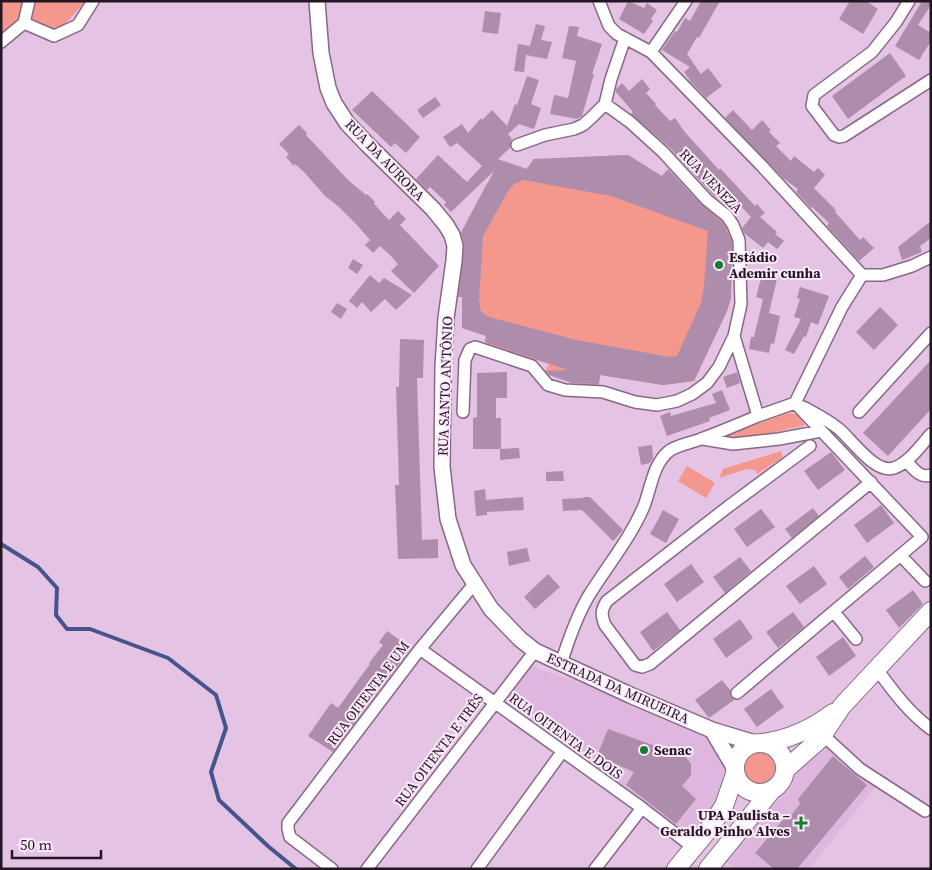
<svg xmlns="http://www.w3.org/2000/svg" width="932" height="870" font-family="'Source Serif 4',serif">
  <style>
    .built { fill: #dfb7de }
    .green { fill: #f4978d }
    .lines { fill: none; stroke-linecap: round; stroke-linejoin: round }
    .stream { stroke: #45558c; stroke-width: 4 }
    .building { fill: #ad8cac; fill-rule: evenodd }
    .minor-casing { stroke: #876887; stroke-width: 14 }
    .secondary-casing { stroke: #876887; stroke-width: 18 }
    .primary-casing { stroke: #876887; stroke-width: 20 }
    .minor { stroke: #fff; stroke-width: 11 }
    .secondary { stroke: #fff; stroke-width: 15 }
    .primary { stroke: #fff; stroke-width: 18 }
    .poi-dot { fill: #167c2f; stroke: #fceafb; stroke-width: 2 }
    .labels { text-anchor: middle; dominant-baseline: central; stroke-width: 4; stroke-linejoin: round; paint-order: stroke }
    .street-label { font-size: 14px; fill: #231723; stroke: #fceafb }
    .poi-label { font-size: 14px; font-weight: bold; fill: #231723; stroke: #fceafb; text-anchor: start }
  </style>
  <rect width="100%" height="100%" fill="#e5c3e4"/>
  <path class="built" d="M531 666 609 693 701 729 712 740 731 773 714 813 688 840 506 702 505 697Z
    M825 744 877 785 809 869H734L724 860 794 777Z"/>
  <path class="green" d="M1 1H86L54 36 24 23 1 35Z
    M628 155 725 218 732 239 731 298 727 311 694 381 663 385 600 375 599 386 573 383 544 373 549 364 485 344 486 335 462 328 463 297H456L459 236 487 183 493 185 526 169 534 159Z
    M788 413 797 414 805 425 751 438 725 436Z
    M781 451 783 457 757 474 755 470 747 469 719 478 723 469Z
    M687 466 715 483 706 498 678 481Z
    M739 768a19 19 0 1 1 38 0a19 19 0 1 1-38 0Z"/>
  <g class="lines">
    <path class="stream" d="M1 544 38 567 57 588 56 615 67 629H90L168 658 216 695 226 728 211 772 219 800 269 847 296 869"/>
  </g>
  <path class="building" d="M628 1 644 8 647 3 657 10 651 19 653 21 644 34 619 19Z
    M701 1H720L699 38 697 37 687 54 701 74 708 68 722 86 706 98 691 82 684 72 690 67 662 50 675 31 677 32 685 18 690 21Z
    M850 1H866L878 9 863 34 839 19Z
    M922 1H931V5L918 25 931 33V41L919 60 895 46Z
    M485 11 501 13 498 34 482 32Z
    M536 24 545 26 541 40 552 42 547 59 526 55 524 72 514 71 518 44 530 46Z
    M569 26 579 27 577 36 602 44 592 74H594L582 116 577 119 550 114 554 95 568 98 576 61 562 58Z
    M890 53 906 76 848 119 832 96Z
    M527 76 539 80 531 104 541 108 534 129 519 124 508 134 512 139 510 143V148L498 159 527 169 534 159 628 155 662 176 668 169 702 205 721 221 726 229 732 242 731 298 727 311 694 381 663 385 600 375 599 384 572 383 549 375 546 371 568 370 485 342 486 336 462 328V297H458L464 246 461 233 494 171 451 212 444 205 446 202 430 187 427 190 416 179 438 155 467 182 482 166 457 143 450 147 443 137 462 124 468 133 481 118 482 120 492 110 507 126 515 104 517 105ZM523 180 611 196 708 231 704 287 701 303 677 356 670 357 576 340 489 317 481 312 479 300 483 236 508 191 514 184Z
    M642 79 650 89 646 93 656 104 655 105 670 121 675 118 684 131 719 170 720 168 755 206 757 204 765 213 760 217 777 232 775 234 784 241 777 249 768 242 763 248 744 233 742 228 751 217 737 202 730 209 712 194 668 146 631 114 633 112 616 92V89L622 83 629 91Z
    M372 91 420 137 406 153 395 143 391 147 352 110Z
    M435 97 441 105 423 118 417 110Z
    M733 110 752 130 762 120 771 130 769 132 780 143 776 146 791 161 794 156 814 172 818 168 825 175 814 188 836 210 835 212 860 240 863 237 874 248 859 261 827 226 829 223 812 207 811 208 796 192 798 189 783 178 725 118Z
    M299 125 307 133 306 135 348 180 366 195 367 194 375 202 374 204 389 220 398 211 406 219 400 225 439 266 414 293 391 271 398 264 390 255 380 246 373 253 365 245 370 240 356 224 338 206 325 196 305 173 295 164 294 166 286 157 289 154 279 144Z
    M931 221V238L920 246 922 252 902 260 898 247Z
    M353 259 363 265 357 274 348 268Z
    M370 275 379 283 384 278 412 295 396 310 385 299 371 312 362 302 357 308 349 301Z
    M762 275 777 279 769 313 780 316 774 344 771 343 769 353 749 349 751 337H754L763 299 756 297Z
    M800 287 829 296 818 325 811 322 806 337 804 336 794 354 785 350 801 319 794 317 800 299 797 298Z
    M337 303 347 309 341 319 331 312Z
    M880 307 898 325 874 350 856 332Z
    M400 339 424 340 423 378H417L422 540 438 539V558L398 559 395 485H399L396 387H399Z
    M931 360V409L888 456 863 433Z
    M507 372V398H496V418H501V449L519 448 520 458 500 460V449H473V418L477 417V373Z
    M737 372 740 383 727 388 723 377Z
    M722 390 730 410 709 418 710 421 667 436 660 416 670 412 671 416 716 403 712 394Z
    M652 445 653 458 650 463 641 465 638 447Z
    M831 452 845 470 818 490 804 471Z
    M563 471 564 481H546V472Z
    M485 489 486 500 523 497 524 510 487 512V515L476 516 474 491Z
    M583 497H590L623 530 613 541 582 510 563 511 562 499 584 498Z
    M881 505 894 523 867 543 854 525Z
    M813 508 819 516 792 538 785 529Z
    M761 509 775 527 747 547 734 529Z
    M663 510 679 519 666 543 650 534Z
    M527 548 530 561 509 566 507 552Z
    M865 556 874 567 848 589 839 577Z
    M740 557 751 571 725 593 713 577Z
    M691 564 704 582 677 602 664 584Z
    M814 566 827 584 800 604 786 586Z
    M548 574 560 587 535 609 524 597Z
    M913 590 923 604 899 628 886 610Z
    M667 612 680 630 653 651 640 632Z
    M793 612 804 627 778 648 766 632Z
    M740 619 753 638 726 658 713 639Z
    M387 631 411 648 333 752 308 736 331 703 338 708 359 679 370 664 369 663 383 645 379 642Z
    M843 637 856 656 829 676 816 657Z
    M722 680 730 690V695L734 700 709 718 695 700Z
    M771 689 784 707 757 727 744 709Z
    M608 729 686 757 691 764V775L682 786 696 799 676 824 626 785 634 772 597 756Z
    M833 756 867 785 797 869H774L755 853 786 816 789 818 800 804 798 799Z"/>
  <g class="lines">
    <g class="minor-casing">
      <path id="minor" d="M599 1 609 26 617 34 651 52 761 165 862 275
        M909 1 896 22 872 52 814 95 812 106 834 135 839 137 844 136 931 80
        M24 23 54 36 78 25 93 1
        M1 42 24 23 29 1
        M651 52 686 1
        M517 145 545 135 574 129 583 125 591 118 605 104 611 79 625 38
        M803 407C816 414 828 420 839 429 853 441 875 474 894 468 909 463 921 445 931 434
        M463 412 465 360 470 349 475 347 532 366 548 385 565 390 603 392 635 402 657 405 677 401 692 394 707 383 719 367 734 336
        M859 412 931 333
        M758 416 795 403 842 307 862 275H883L912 266 931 257
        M703 439 733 444 779 439 821 431
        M810 446 729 506 607 601C601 610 601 615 605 625L635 665 642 667 650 664 871 482
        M906 461C913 468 920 479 931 475
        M901 556 925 581
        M834 612 856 639
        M420 649 642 808 694 848
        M561 664C568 641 576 618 588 597 607 566 630 539 644 506 651 488 653 464 669 451 677 445 691 443 701 439 720 432 739 424 758 416L734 336 741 304 739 240 733 225 727 216 707 200 663 152 630 122 605 104
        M876 668C893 691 908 712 931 729
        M737 693 922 537 795 403
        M823 735 860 769 925 811
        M332 869 290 837 288 829V823L420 649 475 583
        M367 869 535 651
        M477 869 562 752
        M595 869 642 808"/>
    </g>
    <g class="secondary-casing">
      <path id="secondary" d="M317 1 321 53 328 88 334 103 347 123 367 144 433 209 446 225 452 235 455 246 454 261 446 318 443 367 442 467 448 519 463 565 491 609 520 639 535 651 630 695 712 730 755 743
        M712 730 734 767"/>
    </g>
    <g class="primary-casing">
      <path id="primary" d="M735 768a25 25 0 1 1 50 0a25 25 0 1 1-50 0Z
        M764 743C790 739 812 729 833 713
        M785 770 820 739 842 706 931 611
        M676 869 709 829 724 806 735 774
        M708 869 771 791"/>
    </g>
    <use href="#minor" class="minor"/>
    <use href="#secondary" class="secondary"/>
    <use href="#primary" class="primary"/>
  </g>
  <g class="poi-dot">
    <circle cx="719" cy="265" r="5"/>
    <circle cx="644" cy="750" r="5"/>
    <path d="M798.5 815.5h5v5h5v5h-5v5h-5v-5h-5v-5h5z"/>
  </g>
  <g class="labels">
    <g class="street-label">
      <text transform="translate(385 160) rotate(46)">RUA DA AURORA</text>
      <text transform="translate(711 181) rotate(46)">RUA VENEZA</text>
      <text transform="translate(445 386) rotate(-88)">RUA SANTO ANTÔNIO</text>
      <text transform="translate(618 688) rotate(24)">ESTRADA DA MIRUEIRA</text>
      <text transform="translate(368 693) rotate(-53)">RUA OITENTA E UM</text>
      <text transform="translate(566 736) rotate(36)">RUA OITENTA E DOIS</text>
      <text transform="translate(439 750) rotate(-53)">RUA OITENTA E TRÊS</text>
    </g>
    <g class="poi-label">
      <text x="729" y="257">Estádio<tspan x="729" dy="16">Ademir cunha</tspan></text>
      <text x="654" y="750">Senac</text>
      <text x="790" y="815" text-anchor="end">UPA Paulista –<tspan x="790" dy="16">Geraldo Pinho Alves</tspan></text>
    </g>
  </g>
  <rect width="932" height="870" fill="none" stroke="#231723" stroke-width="5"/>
  <path d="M12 850v8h89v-8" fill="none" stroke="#231723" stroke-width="2.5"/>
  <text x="20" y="850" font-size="15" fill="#231723" stroke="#fceafb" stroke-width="4" paint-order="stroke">50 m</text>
</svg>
